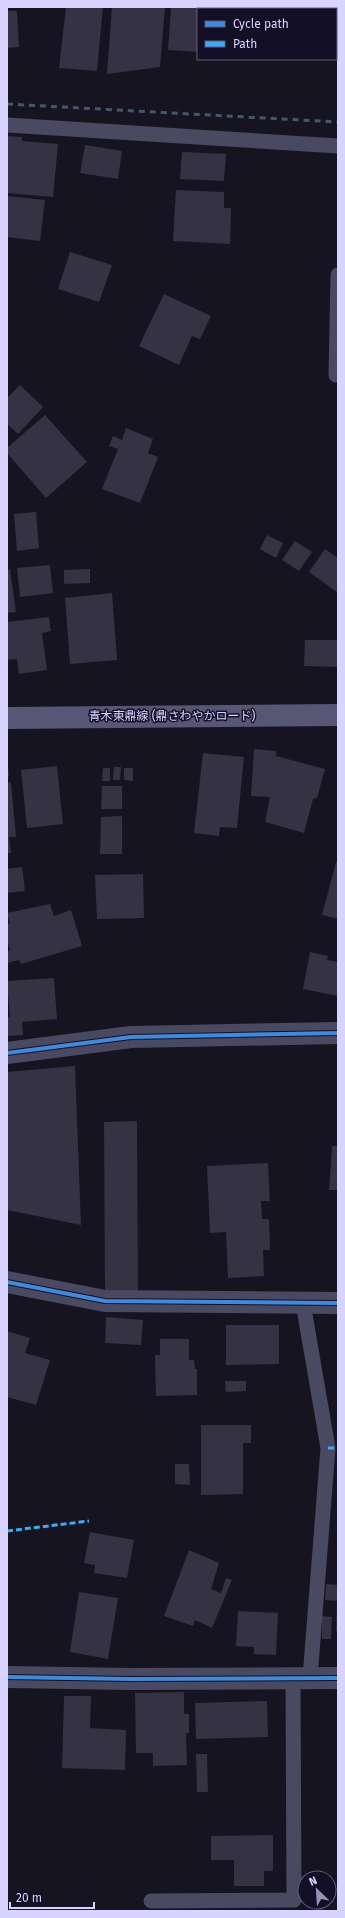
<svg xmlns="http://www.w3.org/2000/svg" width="345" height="1918" font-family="'Fira Sans','Noto Sans JP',sans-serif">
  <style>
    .building { fill: #343243 }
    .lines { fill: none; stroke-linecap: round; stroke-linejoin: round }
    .lane { stroke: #4a4962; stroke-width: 15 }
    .street { stroke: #4a4962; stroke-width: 22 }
    .secondary { stroke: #575674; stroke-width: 22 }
    .rail { stroke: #43596b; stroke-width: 3; stroke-dasharray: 6 5; stroke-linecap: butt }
    .quiet { stroke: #3fa9f5; stroke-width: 3; stroke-dasharray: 6 3; stroke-linecap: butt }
    .cycleway-casing { stroke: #130f26; stroke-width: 6 }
    .cycleway { stroke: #408adc; stroke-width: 4 }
    .labels { text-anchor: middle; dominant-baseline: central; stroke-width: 3; stroke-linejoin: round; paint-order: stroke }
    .street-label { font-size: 12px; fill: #d9d4ff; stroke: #130f26 }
  </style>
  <rect width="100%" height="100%" fill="#161421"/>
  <path class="building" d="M66 7H103L97 71 59 68Z
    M112 7H165L160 67 107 74Z
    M171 7H243V9H198V52L168 50Z
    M7 11H17L19 47 7 48Z
    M7 136 22 137V141L58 144 53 197 7 193Z
    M85 145 122 151 118 179 80 173Z
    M182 152 226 154 224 181 180 179Z
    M176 190 224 192V208H231L230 244 173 241Z
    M7 196 45 200 40 241 7 237Z
    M70 252 112 265 99 302 58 289Z
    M164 294 211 316 200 339 192 336 179 365 139 346Z
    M20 385 43 407 18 434 7 424V398Z
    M45 415 87 462 46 498 7 453V448Z
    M126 428 153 439 148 453 158 457 140 503 102 489 118 449 109 446 113 436 122 440Z
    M36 512 39 548 17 551 14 514Z
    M267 535 283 543 276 558 260 549Z
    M295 541 312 552 299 571 282 560Z
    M325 549 338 558V593L309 572Z
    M50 565 53 593 20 597 17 568Z
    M10 569 16 612 7 613V570Z
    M90 569V583L64 584V570Z
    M112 593 117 660 70 664 65 598Z
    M49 617 51 631 42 633 47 670 19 674 17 659 7 660V622Z
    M305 640H338V667L304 666Z
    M254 749 276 751V756L325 769 317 798 313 799 304 833 265 822 270 797 251 796Z
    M203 753 244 757 237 828 220 827 219 836 194 833Z
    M7 766H8L9 776 7 777Z
    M57 766 63 824 27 828 21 770Z
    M114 767H121L120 780H113Z
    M103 768H110V781H102Z
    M124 768H133V781L124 780Z
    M11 782 16 837H9L11 853H7V783Z
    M102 786H122V809H101Z
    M122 816V854H100L101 817Z
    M336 862 338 863V919L322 915Z
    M22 867 25 891 7 893V869Z
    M143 874 144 918 97 919 95 875Z
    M50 904 54 916 71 910 82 946 21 964 19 960 7 963V952L10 950 7 940V924L10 923 7 913Z
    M310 952 328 956 327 960 338 962V996L303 989Z
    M54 978 57 1019 22 1022 23 1035 8 1036 7 1018 10 1017 7 981Z
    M75 1066 81 1225 7 1210V1072Z
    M137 1121 138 1293 105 1291 104 1122Z
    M332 1146H338V1190H329Z
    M268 1163 270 1201H261L262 1219H269L270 1250H263L264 1276 228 1278 226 1232 210 1233 207 1166Z
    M106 1317 143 1320 141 1345 105 1343Z
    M226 1325H279V1364L226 1365Z
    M7 1331 30 1338 25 1353 50 1360 36 1405 7 1397Z
    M160 1339H189V1360H194L195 1369H197V1395L156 1396 155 1355H160Z
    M225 1381H246V1391L226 1392Z
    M201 1425H251V1443H243V1494L201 1495Z
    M175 1464H189L190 1485 175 1484Z
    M90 1532 134 1540 127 1578 94 1573 95 1565 84 1563Z
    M189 1550 219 1563 211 1589 221 1593 226 1578 232 1580 212 1628 195 1620 193 1626 164 1616Z
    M326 1584 338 1585V1631H336L337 1601 325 1600Z
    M79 1592 118 1598 108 1659 70 1652Z
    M238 1611 278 1613 276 1655 254 1654V1647L236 1646Z
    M322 1616 332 1617 331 1639H322Z
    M184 1692V1714H189V1733H186L187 1765 153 1766V1753H136L135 1693Z
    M64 1696H91L90 1728 126 1730 125 1770 62 1768Z
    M267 1701 268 1737 196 1739 195 1703Z
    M196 1754H207L208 1792H197Z
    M273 1835V1871H264V1886H234V1860H211V1836Z"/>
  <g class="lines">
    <path class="lane" d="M7 125 338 146
      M336 375 338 275
      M303 1303 328 1448 310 1678
      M151 1901 294 1900 293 1678"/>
    <path class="street" d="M267 9V7
      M7 1053 131 1037 338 1033
      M7 1282 105 1301 338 1303
      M7 1677 130 1679 338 1678"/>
    <path class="secondary" d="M7 718 338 715"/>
    <path class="rail" d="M7 104 338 122"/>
    <path class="quiet" d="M328 1448H338
      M7 1531 89 1521"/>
    <g class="cycleway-casing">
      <path id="cycleway" d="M7 1053 131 1037 338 1033
        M7 1282 105 1301 338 1303
        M7 1677 130 1679 338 1678"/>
    </g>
    <use href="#cycleway" class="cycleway"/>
  </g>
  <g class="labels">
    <g class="street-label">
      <text x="172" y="716">青木東鼎線 (鼎さわやかロード)</text>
    </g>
  </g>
  <rect width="345" height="1918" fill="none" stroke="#d9d4ff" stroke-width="16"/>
  <rect x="197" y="8" width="140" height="52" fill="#130f26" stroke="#625e7d"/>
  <rect x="205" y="21" width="20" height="6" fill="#408adc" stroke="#625e7d"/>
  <text x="233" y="28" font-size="12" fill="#d9d4ff">Cycle path</text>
  <rect x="205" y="41" width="20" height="6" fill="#3fa9f5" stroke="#625e7d"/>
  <text x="233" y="48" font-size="12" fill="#d9d4ff">Path</text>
  <g transform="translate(317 1890) rotate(335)"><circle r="19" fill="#130f26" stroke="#625e7d"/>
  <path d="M0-3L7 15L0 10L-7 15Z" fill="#9591b1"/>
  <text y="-6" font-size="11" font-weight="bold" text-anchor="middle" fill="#d9d4ff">N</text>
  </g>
  <path d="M10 1902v6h84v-6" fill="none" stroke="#d9d4ff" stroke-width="2"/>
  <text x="16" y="1902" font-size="12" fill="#d9d4ff" stroke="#130f26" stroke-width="3" paint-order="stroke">20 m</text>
</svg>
